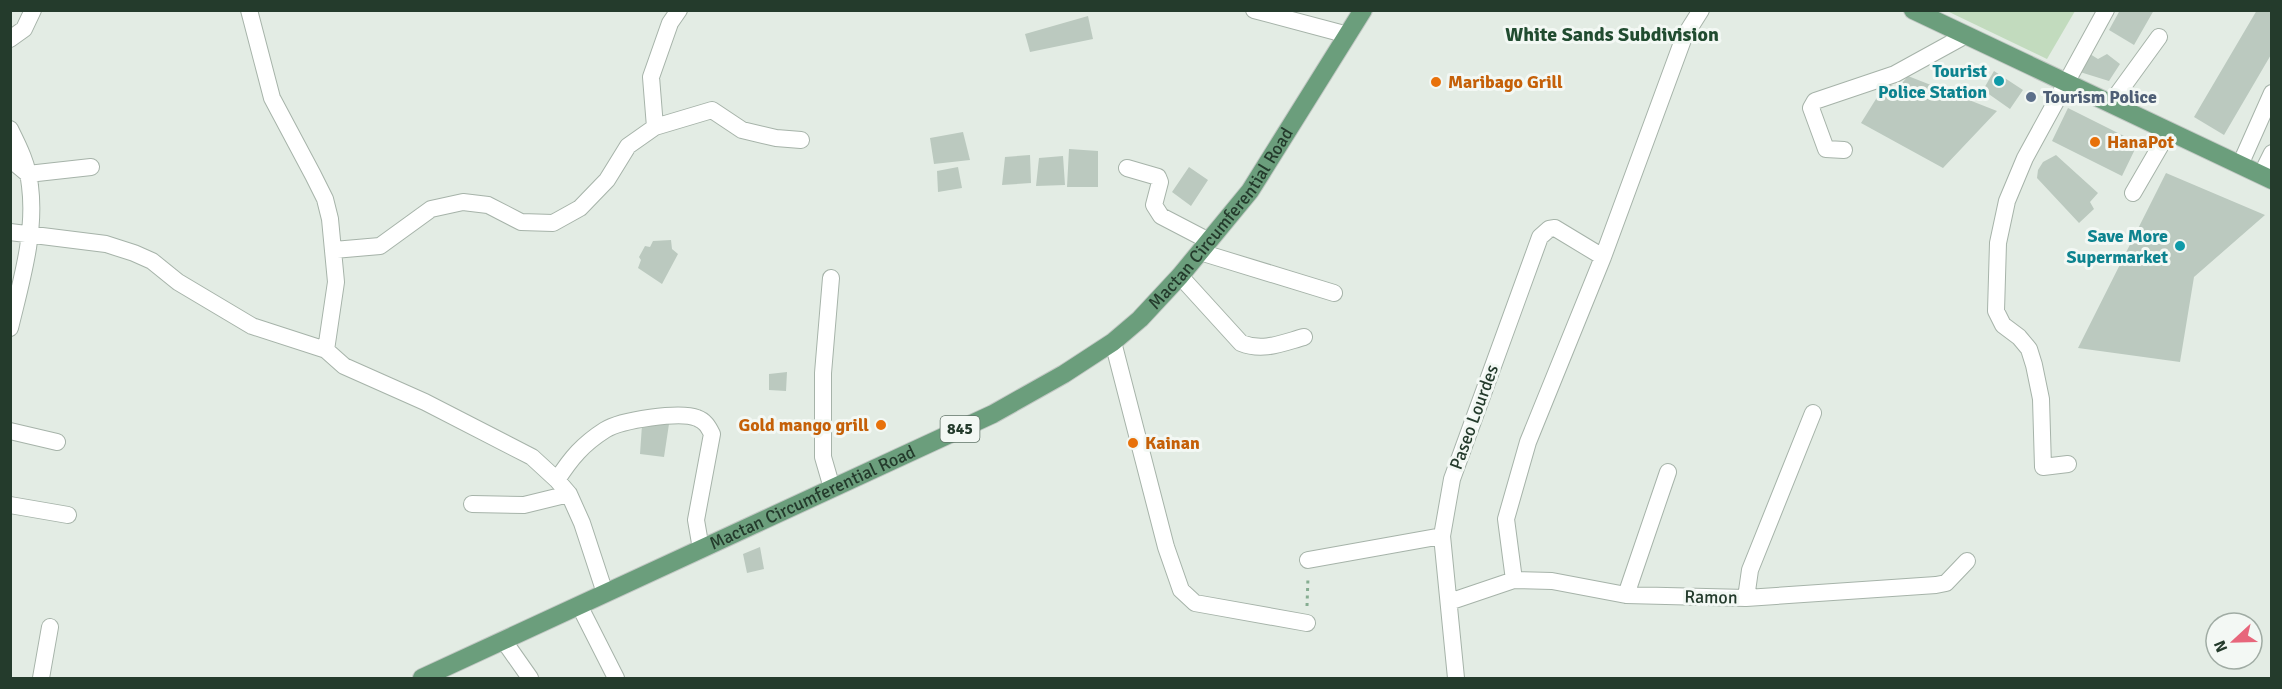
<svg xmlns="http://www.w3.org/2000/svg" width="2282" height="689" font-family="Signika,sans-serif">
  <style>
    .green { fill: #c2dbbe }
    .building { fill: #bbc9bf }
    .lines { fill: none; stroke-linecap: round; stroke-linejoin: round }
    .minor-casing { stroke: #a6b3a9; stroke-width: 18 }
    .major-casing { stroke: #c2c8c4; stroke-width: 20 }
    .path { stroke: #86ad91; stroke-width: 3; stroke-dasharray: 3 4.5; stroke-linecap: butt }
    .minor { stroke: #fff; stroke-width: 16 }
    .major { stroke: #6b9e7c; stroke-width: 18 }
    .culture-dot { fill: #0f9aa8; stroke: #f3f8f4; stroke-width: 2 }
    .food-dot { fill: #e8710a; stroke: #f3f8f4; stroke-width: 2 }
    .service-dot { fill: #5c6f8a; stroke: #f3f8f4; stroke-width: 2 }
    .labels { text-anchor: middle; dominant-baseline: central; stroke-width: 6; stroke-linejoin: round; paint-order: stroke }
    .shield { fill: #f3f8f4; stroke: #627468; stroke-width: 1.5 }
    .shield-label { font-size: 16px; font-weight: bold; fill: #243b2c }
    .culture-label { font-size: 18px; font-weight: bold; fill: #0d838f; stroke: #f3f8f4; text-anchor: end }
    .food-label { font-size: 18px; font-weight: bold; fill: #c56008; stroke: #f3f8f4; text-anchor: start }
    .service-label { font-size: 18px; font-weight: bold; fill: #4e5e75; stroke: #f3f8f4; text-anchor: start }
    .street-label { font-size: 18px; fill: #243b2c; stroke: #f3f8f4 }
    .neighbourhood-label { font-size: 20px; font-weight: bold; fill: #214c30; stroke: #f3f8f4 }
  </style>
  <rect width="100%" height="100%" fill="#e3ece4"/>
  <path class="green" d="M1947 11H2075L2047 59Z"/>
  <path class="building" d="M2120 10H2154L2134 45 2109 30Z
    M2257 10H2272V53L2224 135 2194 117Z
    M1088 16 1093 39 1030 52 1025 34Z
    M2090 54 2098 59 2107 54 2120 64 2109 81 2080 72Z
    M1994 71 2023 90 2010 109 1983 90Z
    M1908 76 1997 111 1943 168 1861 123 1886 83 1898 88Z
    M2068 108 2138 143 2122 176 2052 141Z
    M963 132 970 160 934 164 930 138Z
    M1069 149 1098 151V187H1067Z
    M1030 155 1031 183 1002 185 1005 157Z
    M2056 155 2098 193 2090 202 2094 209 2079 223 2037 178 2038 170 2043 162Z
    M1063 156 1065 185 1036 186 1039 158Z
    M958 167 962 188 938 192 937 171Z
    M1189 167 1208 180 1191 206 1172 192Z
    M2166 173 2265 215 2194 277 2180 362 2078 348Z
    M671 240 672 249 678 254 662 284 638 268 641 260 639 257 645 246 650 247 653 241Z
    M787 372 786 391 769 390V374Z
    M669 424 664 457 640 454 642 425Z
    M760 547 764 569 747 573 743 554Z"/>
  <g class="lines">
    <g class="minor-casing">
      <path id="minor" d="M249 10 272 98 313 175 325 199 330 219 336 282 326 350
        M1254 10 1348 35
        M10 39 24 29 33 10
        M2111 103 2159 37
        M655 127 651 77 670 23 679 10
        M10 129C19 147 28 165 30 186 36 233 21 282 10 328
        M1844 150 1826 149 1811 108 1815 101 1895 74 1966 35
        M10 159 28 174 91 167
        M2240 165 2272 93
        M1127 168 1158 177 1160 182 1154 205 1161 216 1209 241
        M2261 175 2272 153
        M2133 193 2169 131
        M10 232 106 244 134 253 152 261 178 282 252 326 326 350 344 366 425 402 532 457 557 480 569 494 582 523 605 593
        M334 250 380 246 431 209 463 202 488 205 521 222 553 223 580 208 607 180 628 146 655 127 712 110 742 130 776 138 801 140
        M1200 252 1334 293
        M1180 276 1241 343C1263 352 1282 343 1304 337
        M831 278 823 373V457L832 488
        M1113 342 1166 547 1181 590 1195 603 1307 623
        M10 431 57 442
        M2068 464 2043 467 2041 399 2034 365 2029 349 2019 337 2003 325 1996 311 1998 243 2007 201 2025 158 2106 10
        M557 480C571 458 583 444 605 430 621 420 680 411 697 418 705 421 708 426 712 434L696 520 701 549
        M472 504 524 505 569 494
        M10 505 68 515
        M1308 560 1442 536
        M1514 580 1506 519 1528 442 1603 257 1684 37 1701 10
        M1626 595 1668 472
        M1746 598 1750 570 1813 413
        M1449 602 1514 580 1552 581 1626 595 1746 598 1936 585 1946 583 1967 561
        M579 605 616 678
        M504 641 530 678
        M41 678 50 627
        M1456 678 1442 536 1452 479 1540 237 1549 229 1555 228 1603 257"/>
    </g>
    <g class="major-casing">
      <g id="major">
        <path d="M1913 10 2272 180"/>
        <path id="s1" d="M422 678 993 414 1064 374 1113 342 1140 319 1180 276 1250 191 1363 10"/>
      </g>
    </g>
    <path class="path" d="M1307 606 1308 577"/>
    <use href="#minor" class="minor"/>
    <use href="#major" class="major"/>
  </g>
  <g class="culture-dot">
    <circle cx="1999" cy="81" r="6"/>
    <circle cx="2180" cy="246" r="6"/>
  </g>
  <g class="food-dot">
    <circle cx="1436" cy="82" r="6"/>
    <circle cx="2095" cy="142" r="6"/>
    <circle cx="881" cy="425" r="6"/>
    <circle cx="1133" cy="443" r="6"/>
  </g>
  <circle class="service-dot" cx="2031" cy="97" r="6"/>
  <g class="labels">
    <rect class="shield" x="940.5" y="416" width="39" height="26" rx="4.5"/>
    <g class="shield-label">
      <text x="960" y="429">845</text>
    </g>
    <g class="culture-label">
      <text x="1987" y="71">Tourist<tspan x="1987" dy="21">Police Station</tspan></text>
      <text x="2168" y="236">Save More<tspan x="2168" dy="21">Supermarket</tspan></text>
    </g>
    <g class="food-label">
      <text x="1448" y="82">Maribago Grill</text>
      <text x="2107" y="142">HanaPot</text>
      <text x="869" y="425" text-anchor="end">Gold mango grill</text>
      <text x="1145" y="443">Kainan</text>
    </g>
    <g class="service-label">
      <text x="2043" y="97">Tourism Police</text>
    </g>
    <g class="street-label">
      <text stroke="none"><textPath href="#s1" startOffset="934">Mactan Circumferential Road</textPath></text>
      <text transform="translate(1474 417) rotate(-70)">Paseo Lourdes</text>
      <text stroke="none"><textPath href="#s1" startOffset="430">Mactan Circumferential Road</textPath></text>
      <text transform="translate(1711 597) rotate(1)">Ramon</text>
    </g>
    <g class="neighbourhood-label">
      <text x="1612" y="34">White Sands Subdivision</text>
    </g>
  </g>
  <rect width="2282" height="689" fill="none" stroke="#243b2c" stroke-width="24"/>
  <g transform="translate(2234 641) rotate(248)"><circle r="28" fill="#f3f8f4" stroke="#a0aca4" stroke-width="1.5"/>
  <path d="M0-4.5L10 22L0 15L-10 22Z" fill="#e7667b"/>
  <text y="-9" font-size="16" font-weight="bold" text-anchor="middle" fill="#243b2c">N</text>
  </g>
</svg>
